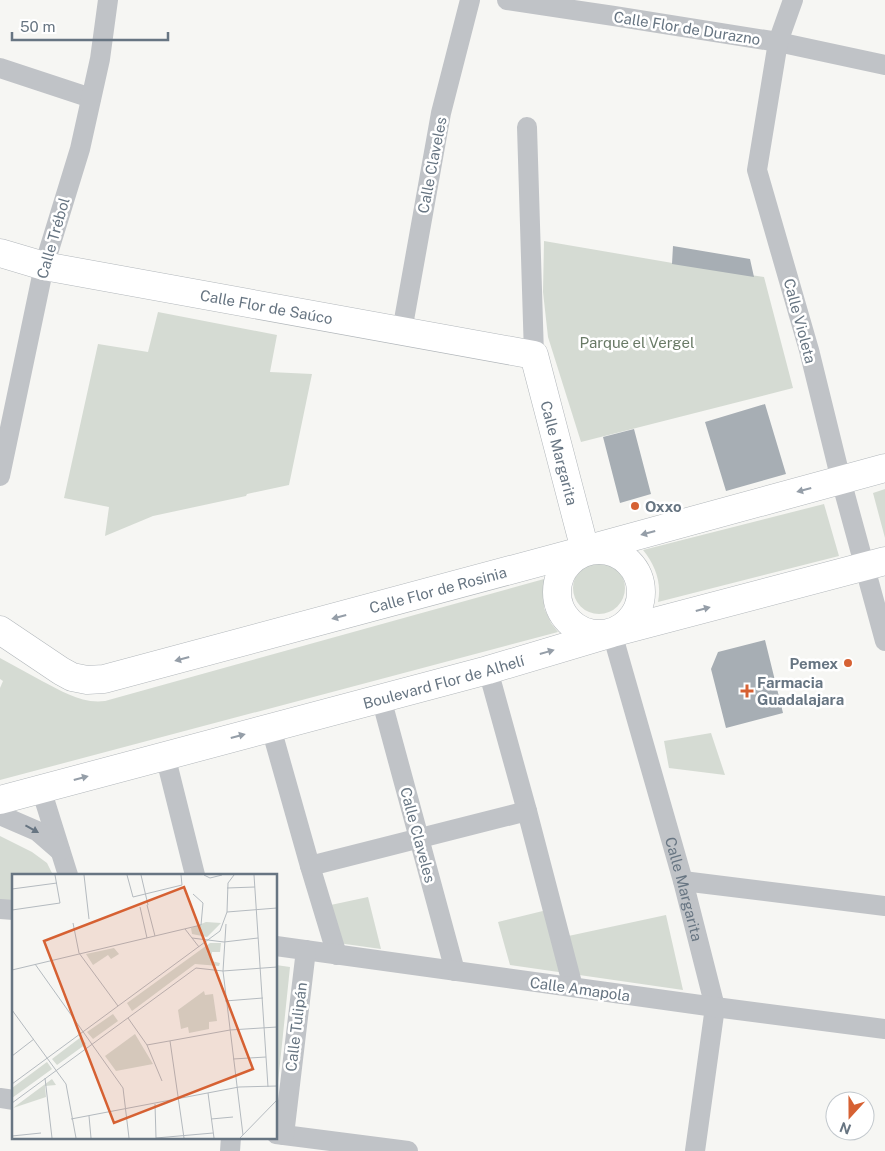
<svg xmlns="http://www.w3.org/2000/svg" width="885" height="1151" font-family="'Public Sans',sans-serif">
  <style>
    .green { fill: #d5dbd3 }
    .building { fill: #a7aeb4 }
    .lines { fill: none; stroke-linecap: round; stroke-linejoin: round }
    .secondary-casing { stroke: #b2b7bb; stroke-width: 29 }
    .street { stroke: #c0c3c7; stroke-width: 20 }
    .secondary { stroke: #fff; stroke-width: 28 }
    .oneway { fill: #959ea8 }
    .oneway2 { fill: #677582 }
    .poi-dot { fill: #d66133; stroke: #fff; stroke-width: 2 }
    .labels { text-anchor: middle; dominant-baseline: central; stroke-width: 5; stroke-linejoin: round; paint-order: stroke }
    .street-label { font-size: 15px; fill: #677582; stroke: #fff }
    .park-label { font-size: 15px; fill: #697a66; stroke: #fff }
    .poi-label { font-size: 15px; font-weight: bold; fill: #677582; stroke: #fff; text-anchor: start }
    .inset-road { fill: none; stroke: #b4babf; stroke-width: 1 }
    .view { fill: #d66133; fill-opacity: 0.15; stroke: #d66133; stroke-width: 2.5 }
    .inset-edge { fill: none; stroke: #677582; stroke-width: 2.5 }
  </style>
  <rect width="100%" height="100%" fill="#f6f6f3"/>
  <path class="green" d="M544 241 690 266 764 277 793 388 581 442 548 337 543 292Z
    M158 312 277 335 270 372 312 374 289 485 247 494 246 496 153 516 105 536 109 507 64 498 98 344 148 352Z
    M885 489V538L873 493Z
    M824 504 839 556 658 602C662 582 655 565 643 550Z
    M573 588a26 26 0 1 1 52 0a26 26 0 1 1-52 0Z
    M544 579V608L551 623 558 632 0 780V688L3 681 0 679V658C14 666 28 673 42 681 62 691 81 704 105 701Z
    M711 733 725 775 669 768 664 741Z
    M0 836 32 852 47 863 53 875H14V904L0 902Z
    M368 897 381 949 338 943 326 906Z
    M551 909 557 938 573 935 666 915 683 990 510 965 498 922Z
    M276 965 290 967 276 1102Z"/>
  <path class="building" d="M673 246 750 259 754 277 672 264Z
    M765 404 786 474 726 491 705 422Z
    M634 429 651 494 620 503 603 437Z
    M765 640 783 713 726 728 711 669 718 652Z"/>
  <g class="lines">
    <g class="secondary-casing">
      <g id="secondary">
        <path id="s2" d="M0 253 44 266 534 355 585 550"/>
        <circle cx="599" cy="592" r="42"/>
        <path id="s3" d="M0 630 61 671 72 677 87 680 104 679 585 550 885 468"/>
        <path id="s4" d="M0 800 488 670 612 633 885 561"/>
      </g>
    </g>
    <g class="street">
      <path d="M507 0 614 16 778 42 885 65"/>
      <path d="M793 0 778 42 757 170 809 350 841 480 885 641"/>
      <path d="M0 68 91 98"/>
      <path d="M527 127 534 355"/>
      <path d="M402 331 441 113 470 0"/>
      <path d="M0 476 44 266 80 149 100 59 108 0"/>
      <path id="s1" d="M612 633 683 881 715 1007 695 1151"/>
      <path d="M488 670 527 811 573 987"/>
      <path d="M381 698 455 971"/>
      <path d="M271 728 310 866 337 955"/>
      <path d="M165 755 195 875"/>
      <path d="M41 789 68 875"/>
      <path d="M0 815 37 831 60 851"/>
      <path d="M310 866 527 811"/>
      <path d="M683 881 885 906"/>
      <path d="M0 909 14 910"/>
      <path d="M276 946 715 1007 885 1029"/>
      <path d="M0 1098 14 1100"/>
      <path d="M276 1134 408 1151"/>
      <path d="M284 1135 306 950"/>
      <path d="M230 1151 231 1137"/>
    </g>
    <use href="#secondary" class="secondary"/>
  </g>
  <defs><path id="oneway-solid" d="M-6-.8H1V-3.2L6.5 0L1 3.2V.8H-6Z" transform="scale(1.25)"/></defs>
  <g class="oneway">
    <use href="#oneway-solid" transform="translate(804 490) rotate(165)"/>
    <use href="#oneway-solid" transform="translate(648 533) rotate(165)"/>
    <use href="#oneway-solid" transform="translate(703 609) rotate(-15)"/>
    <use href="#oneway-solid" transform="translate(339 617) rotate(165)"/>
    <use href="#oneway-solid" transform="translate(547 652) rotate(-16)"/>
    <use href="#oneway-solid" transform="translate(182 659) rotate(165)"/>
    <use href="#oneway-solid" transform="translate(238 736) rotate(-15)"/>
    <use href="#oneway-solid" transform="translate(81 778) rotate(-15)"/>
  </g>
  <use class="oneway2" href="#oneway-solid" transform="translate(32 829) rotate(29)"/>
  <g class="poi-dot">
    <circle cx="635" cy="506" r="5"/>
    <circle cx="848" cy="663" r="5"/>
    <path d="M744.5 683.5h5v5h5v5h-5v5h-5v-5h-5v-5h5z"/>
  </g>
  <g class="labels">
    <g class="street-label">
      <text transform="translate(687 28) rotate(9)">Calle Flor de Durazno</text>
      <text transform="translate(432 165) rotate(-79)">Calle Claveles</text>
      <text transform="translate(53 238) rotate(-74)">Calle Trébol</text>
      <text stroke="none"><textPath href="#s2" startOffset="272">Calle Flor de Saúco</textPath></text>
      <text transform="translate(800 321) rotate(75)">Calle Violeta</text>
      <text stroke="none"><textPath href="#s2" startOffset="645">Calle Margarita</textPath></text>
      <text stroke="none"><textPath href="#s3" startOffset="464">Calle Flor de Rosinia</textPath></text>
      <text stroke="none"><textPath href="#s4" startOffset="459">Boulevard Flor de Alhelí</textPath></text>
      <text transform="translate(418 835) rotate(75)">Calle Claveles</text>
      <text stroke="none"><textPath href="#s1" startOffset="266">Calle Margarita</textPath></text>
      <text transform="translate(580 989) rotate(8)">Calle Amapola</text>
      <text transform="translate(296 1027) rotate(-83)">Calle Tulipán</text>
    </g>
    <g class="park-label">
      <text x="637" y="342">Parque el Vergel</text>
    </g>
    <g class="poi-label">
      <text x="645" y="506">Oxxo</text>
      <text x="838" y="663" text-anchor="end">Pemex</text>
      <text x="757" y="682">Farmacia<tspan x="757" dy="17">Guadalajara</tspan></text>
    </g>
  </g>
  <g transform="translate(12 874)">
    <rect width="265" height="265" fill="#f6f6f3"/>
    <path d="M194 48 209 49 195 63 180 60 179 54ZM198 69H209L208 78H200L199 87 208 89 207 92 183 90 120 137 115 129ZM102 74 107 80 99 85 96 81 81 91 74 80ZM192 117 193 121 201 120 205 147 197 148V155L177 159 176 153 169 155 166 136ZM101 140 106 147 81 165 75 158ZM123 160 141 190 104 197 93 182ZM69 163 74 170 45 191 40 185ZM35 188 40 195 0 224V214ZM40 205 44 211 33 212 34 223 1 234Z" fill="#d5dbd3"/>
    <path class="inset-road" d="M72 1 77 45M115 1 121 23 170 11 169 1M129 1 136 31M192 1 198 4 210 1M242 1 256 213M215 14 243 13M0 15 45 9M135 31 143 62M128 33 135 64M0 36 48 29 43 1M215 38 265 34M61 49 67 79 106 132M173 55 187 73M180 64 212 68 246 64M23 90 111 214 117 264M0 96 189 51 191 29 181 20M211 97 231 261M211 97 214 50M213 127 251 124M0 136 54 210 64 264M116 144 135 171 150 207M158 167 172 264M135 171 218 156 265 153M0 182 22 165M221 185 254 183M33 204 40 264M0 210 208 57 215 38 216 9 222 1M196 219 202 264M0 229 184 94 211 97 265 93M143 230 144 264M77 242 79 264M59 245 227 213 265 212M199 245 221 243M0 262 29 259M144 264 201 259M228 264 265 226"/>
    <path class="view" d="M172 13 241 195 102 249 32 67Z"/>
    <rect width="265" height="265" class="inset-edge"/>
  </g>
  <g transform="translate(850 1116) rotate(201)"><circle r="24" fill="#ffffff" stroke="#c2c8cd"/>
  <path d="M0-4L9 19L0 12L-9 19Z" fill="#d66133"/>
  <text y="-8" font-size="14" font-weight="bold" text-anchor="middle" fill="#677582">N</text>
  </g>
  <path d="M12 32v8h156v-8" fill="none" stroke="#677582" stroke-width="2.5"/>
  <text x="20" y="32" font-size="15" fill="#677582" stroke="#ffffff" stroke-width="4" paint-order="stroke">50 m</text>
</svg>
